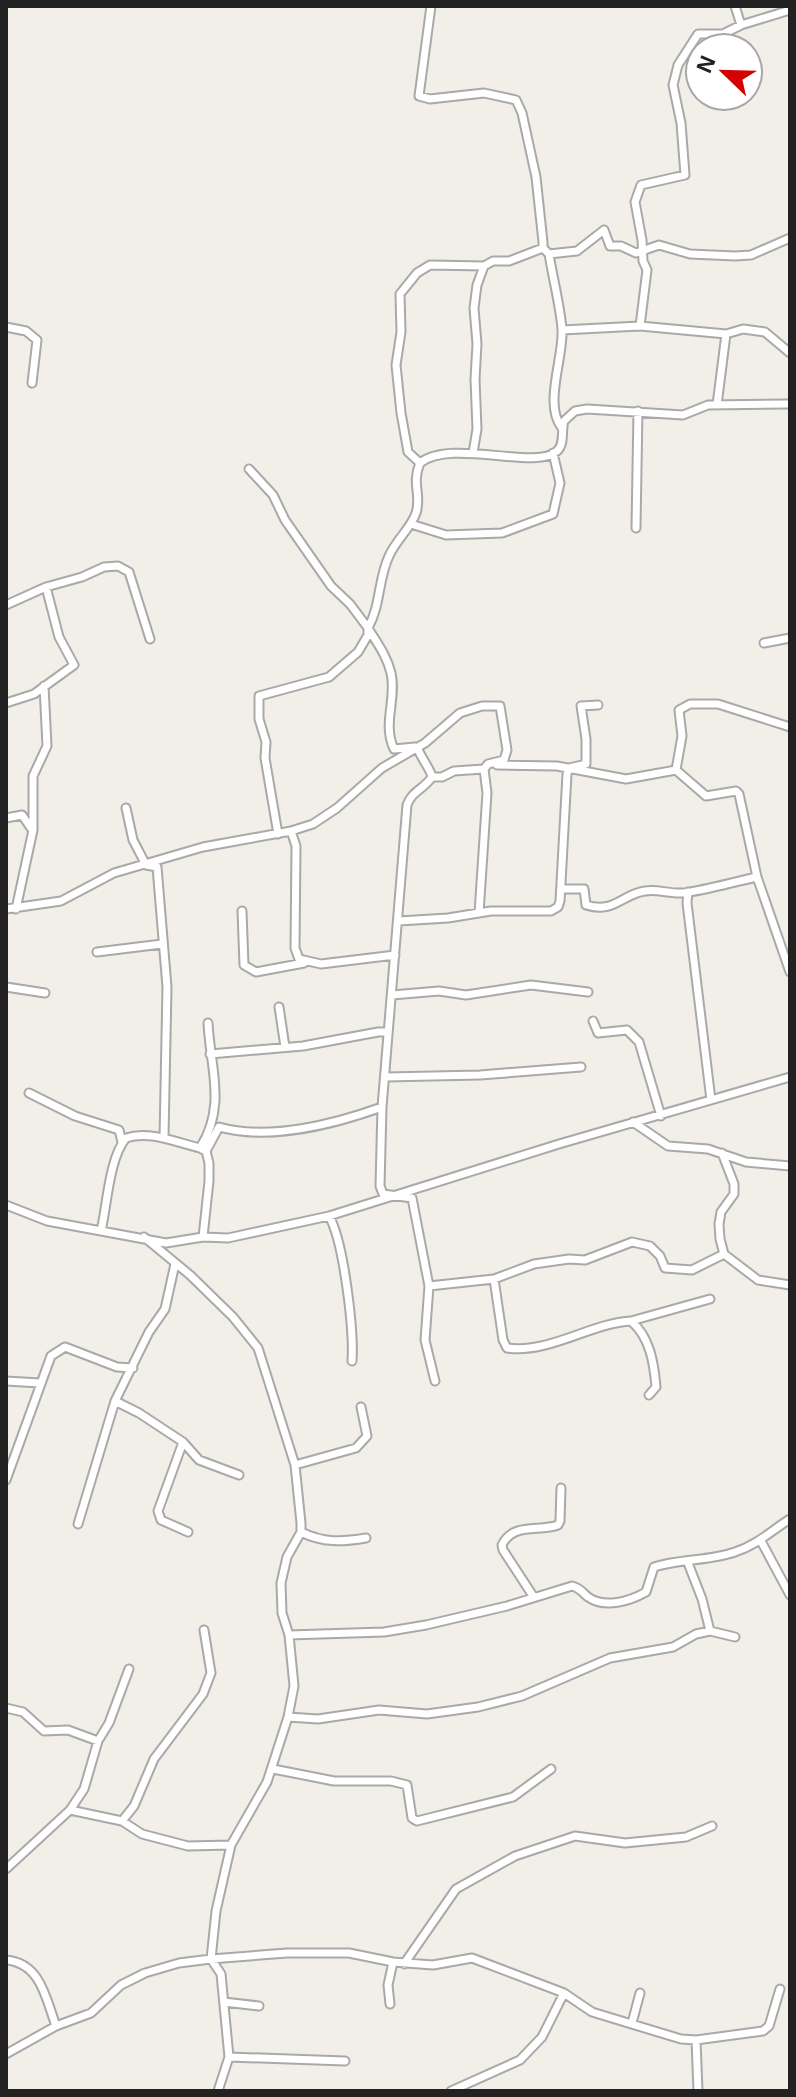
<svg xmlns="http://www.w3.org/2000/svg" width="796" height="2097" font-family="Helvetica,sans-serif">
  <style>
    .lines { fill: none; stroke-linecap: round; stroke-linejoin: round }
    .minor-casing { stroke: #a9a9a9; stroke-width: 11 }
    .minor { stroke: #fff; stroke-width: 7 }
  </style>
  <rect width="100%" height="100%" fill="#f2efe9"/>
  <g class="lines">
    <g class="minor-casing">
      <path id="minor" d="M431 6 419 96 430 99 484 93 516 100 522 113 536 177 543 242V248L509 261H493L484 266 477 285 474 308 477 344 475 379 477 429 473 453
        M735 6 741 25
        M543 248 549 254 577 251 604 230 610 246H621L636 253 659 245 690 254 735 256 751 255 790 238
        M549 254C553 279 560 305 562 329 564 357 543 405 562 428
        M640 326 726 334 743 329 765 332 790 353
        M6 327 26 331 37 340 32 383
        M562 330 640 326 647 270 643 261 642 240 635 202 641 185 685 175 681 123 673 85 678 65 698 34H723L741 25 790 10
        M717 405 726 334
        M420 463 408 452 401 413 396 365 401 332 400 294 417 273 430 265 484 266
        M249 469 273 495 285 520 331 586 350 604 368 628V635L358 652 329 677 259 696V719L266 742 265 758 278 834
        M411 524 446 535 502 533 553 514 560 483 553 453
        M636 528 638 411
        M6 605 46 587 82 577 104 567 118 566 129 572 150 639
        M764 643 790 638
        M6 703 34 694 74 665 59 637 46 587
        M415 747 394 749C382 724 397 699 391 673 387 656 377 643 368 628 381 605 378 579 389 556 396 540 411 528 416 513 422 495 411 484 420 463 451 438 536 471 557 451 565 444 561 430 564 421L575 411 587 409 683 415 708 405 790 404
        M417 747C421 758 431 770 432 777
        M497 765 557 766 626 779 676 770
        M676 770 706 796 736 791 739 794 757 877 790 972
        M676 770 682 736 679 710 690 704H718L790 727
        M126 808 133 840 146 865 157 867 167 987 164 1138
        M6 818 22 815 31 828
        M291 831 296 846 295 948 299 959 321 964 395 955
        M561 889H584L586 905C614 914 622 894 645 891 658 889 670 894 683 893 707 890 733 882 757 877
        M688 892 687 903 711 1100
        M6 909 61 901 114 873 203 847 291 831 313 824 337 808 382 768 425 743 460 713 482 706H500L507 750 504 760 488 764 484 769 454 771 442 777H432C424 789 412 791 407 805L382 1107 380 1186 383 1194 412 1198 429 1286 425 1340 435 1381
        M16 909 33 830V776L47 746 44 686
        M242 911 244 965 256 972 304 963
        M479 913 487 793 484 769
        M399 921 448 918 491 911H551L558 907 560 901 567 774 569 768 586 764V739L581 706 598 705
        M97 952 162 944
        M6 987 45 993
        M392 995 439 991 466 995 531 985 588 992
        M279 1007 285 1047
        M593 1021 598 1033 627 1030 639 1042 661 1116
        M210 1054 303 1046 378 1032H388
        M386 1077 480 1075 581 1067
        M29 1093 75 1116 119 1130 122 1142
        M633 1122 668 1146 708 1149 746 1162 790 1166
        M206 1151 219 1127C269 1141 335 1124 382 1107
        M722 1153 734 1184V1194L721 1212 719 1224 720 1239 724 1254 758 1280 790 1285
        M6 1205 47 1221 166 1243 203 1237 228 1238 329 1216 559 1144 790 1077
        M329 1216C344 1242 354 1331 352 1361
        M101 1231C107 1206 109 1158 126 1138 150 1130 178 1143 200 1148
        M203 1237 209 1181V1163L206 1151 200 1148C227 1106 210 1067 208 1023
        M494 1279 503 1340 507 1348C549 1354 591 1323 631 1321 650 1337 654 1363 656 1387L649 1395
        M429 1286 494 1279 534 1264 569 1259 585 1260 632 1242 650 1246 660 1256 665 1268 692 1270 724 1254
        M631 1321 710 1299
        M6 1381 40 1383
        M115 1401 139 1413 183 1442 199 1460 239 1475
        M183 1442 158 1511 161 1520 188 1532
        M295 1465 356 1448 367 1436 361 1407
        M6 1480 51 1356 65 1347 117 1367 133 1368
        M78 1524 115 1401 149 1332 165 1309 175 1264
        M301 1532C323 1543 342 1542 366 1538
        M761 1541 790 1595
        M688 1563 702 1599 710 1631
        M533 1596 503 1550 502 1545C513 1522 539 1532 558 1525L560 1521 561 1488
        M289 1635 384 1632 426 1625 507 1606 572 1586C580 1588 582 1592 588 1597 605 1609 630 1601 646 1592L654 1567C679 1559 709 1561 735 1552 757 1545 771 1531 790 1519
        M6 1708 23 1712 44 1731 68 1730 98 1741
        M288 1717 318 1719 379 1710 427 1714 478 1707 522 1696 610 1658 673 1647 696 1634 710 1631 735 1637
        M273 1769 334 1781H391L407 1785 412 1818 417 1821 513 1797 551 1769
        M70 1810 122 1821 142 1834 188 1846 231 1845
        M122 1821 134 1806 154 1759 203 1694 211 1673 204 1630
        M6 1869 70 1810 84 1789 98 1741 109 1723 129 1669
        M6 1960C41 1963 46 1999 56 2026
        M404 1964 456 1889 515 1856 575 1836 625 1843 686 1837 712 1826
        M224 2002 259 2006
        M390 2004 388 1985 393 1962
        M632 2023 640 1993
        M696 2040 698 2091
        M6 2054 56 2026 91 2013 121 1985 145 1973 179 1963 211 1959 216 1911 231 1845 267 1782 288 1717 294 1686 289 1635 282 1613 281 1583 287 1557 301 1532V1523L295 1465 258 1348 233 1317 190 1275 144 1237
        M229 2057 345 2061
        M218 2091 229 2057 221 1974 211 1959 287 1953H349L393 1962 433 1965 472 1958 564 1993 592 2012 681 2039 696 2040 763 2031 769 2026 780 1989
        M451 2091 520 2060 542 2037 564 1993"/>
    </g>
    <use href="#minor" class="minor"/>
  </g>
  <rect width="796" height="2097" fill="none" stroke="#222222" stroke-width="16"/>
  <g transform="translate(724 72) rotate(293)"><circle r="38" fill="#ffffff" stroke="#a7a7a7" stroke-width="2"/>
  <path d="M0-6L14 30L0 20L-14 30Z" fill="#d40000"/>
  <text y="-12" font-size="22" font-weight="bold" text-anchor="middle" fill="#222222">N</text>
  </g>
</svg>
